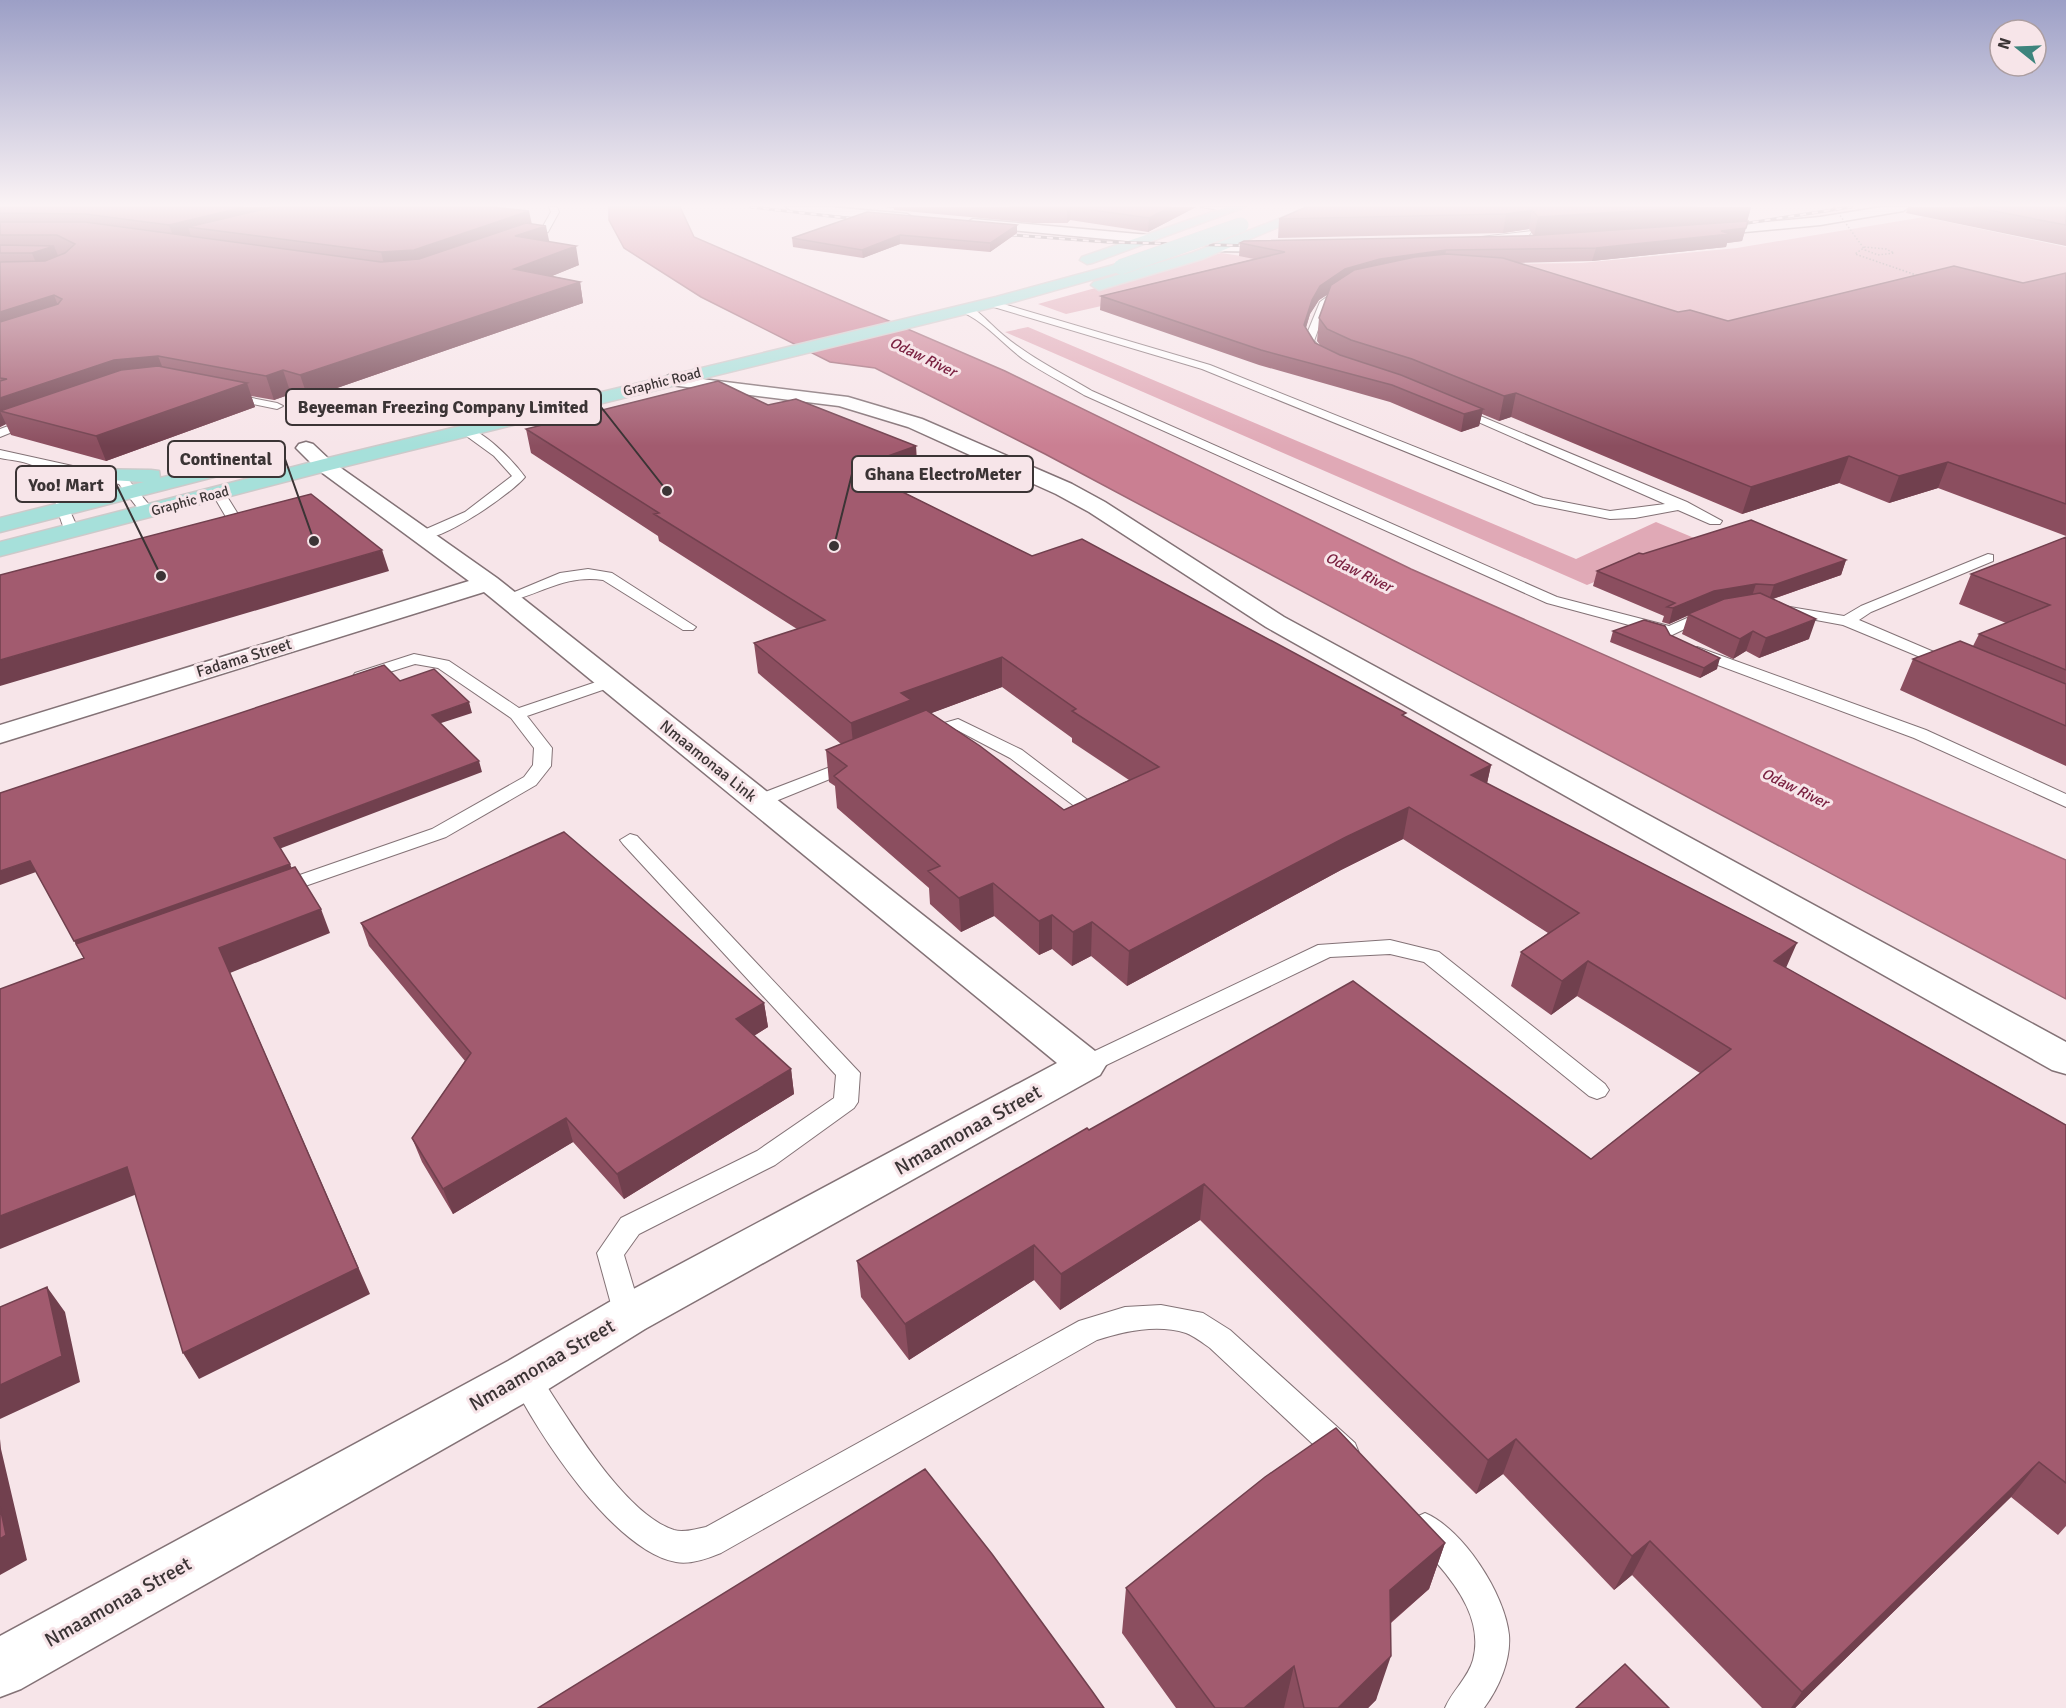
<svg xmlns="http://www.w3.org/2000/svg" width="2066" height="1708" font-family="Signika,sans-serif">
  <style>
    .green { fill: #e0a9b6 }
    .water { fill: #ca7f92; stroke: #9f6876; stroke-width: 1.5 }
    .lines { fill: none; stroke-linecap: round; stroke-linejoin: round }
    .lane-casing { stroke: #837276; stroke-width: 2 }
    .street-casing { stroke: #837276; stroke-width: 3 }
    .primary-casing { stroke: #cccaca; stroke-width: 3 }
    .path { stroke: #94888a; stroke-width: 1.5; stroke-dasharray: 1.5 2; stroke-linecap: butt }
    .lane { fill: #fff; fill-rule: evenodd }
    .street { fill: #fff; fill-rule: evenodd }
    .primary { fill: #a6e0da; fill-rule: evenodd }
    .rail-casing { stroke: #706668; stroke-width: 3 }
    .rail { stroke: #f7e5e9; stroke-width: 2; stroke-dasharray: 6; stroke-linecap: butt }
    .primary-bridge-casing { stroke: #cccaca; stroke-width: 16; stroke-linecap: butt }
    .path-bridge { stroke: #94888a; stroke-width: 1.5; stroke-dasharray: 1.5 2; stroke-linecap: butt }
    .primary-bridge { stroke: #a6e0da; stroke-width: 15 }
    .wall { fill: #8b4e5f; fill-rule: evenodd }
    .shaded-wall { fill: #71404e }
    .building { fill: #a25b6f; stroke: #71404e; stroke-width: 1.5 }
    .labels { text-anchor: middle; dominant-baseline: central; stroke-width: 6; stroke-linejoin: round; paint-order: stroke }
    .far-street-label { font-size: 14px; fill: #3b3435; stroke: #f7e5e9 }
    .far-water-label { font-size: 15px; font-style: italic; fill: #7b2242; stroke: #f7e5e9 }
    .street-label { font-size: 16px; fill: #3b3435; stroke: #f7e5e9 }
    .near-street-label { font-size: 20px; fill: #3b3435; stroke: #f7e5e9 }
    .leader { fill: none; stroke: #3b3435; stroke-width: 2 }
    .callout-dot { fill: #3b3435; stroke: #f7e5e9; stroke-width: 2 }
    .callout { fill: #f7e5e9; stroke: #3b3435; stroke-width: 2 }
    .callout-label { font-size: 18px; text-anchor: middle; font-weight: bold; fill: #3b3435 }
  </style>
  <rect width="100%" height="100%" fill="#f7e5e9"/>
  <path class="green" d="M1924 217 2066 247V311L1781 359 1491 264 1581 263 1737 248Z
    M1221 253 1283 262 1270 268 1066 314 1038 304Z
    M1028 327 1576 559 1656 522 1699 540 1587 585 1005 332Z"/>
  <path class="water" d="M609 207H680L694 237 1005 371 1411 569 2066 860V999L1045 454 875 368 830 362 701 297 624 248 609 220Z"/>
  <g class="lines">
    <g class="lane-casing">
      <path id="lane" d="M549 207H557L559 212 548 232 522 240V236L542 228 551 212Z
        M1201 207H1222L1235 210 1231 212Z
        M1532 231 1529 235 1485 239 1481 237Z
        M1343 285 1351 287 1327 305 1314 341 1329 358 1320 360 1304 341 1320 302Z
        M990 300 1210 365 1543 498 1610 511 1665 504 1451 410 1461 408 1687 502 1722 521 1720 524H1710L1678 510 1635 518 1610 519 1535 504 1202 369 987 305 985 303Z
        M960 307C974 305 981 315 991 324 1019 352 1058 371 1092 391L1557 597 1669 626 1703 611 1708 609 1716 614 1670 636 1547 603 1084 395C1064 383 1042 372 1023 359 1002 343 983 320 960 311Z
        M227 393 277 403 283 406 277 409 223 398V394Z
        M33 417 39 420 37 422 0 437V429Z
        M461 428C479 424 515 463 525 477 511 494 439 544 417 539V533L465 512 512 476 494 456 461 432Z
        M0 450 127 478 155 512 153 515H143L119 484 51 469 65 485 69 509 79 531 77 534H67C54 513 56 475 32 465 23 461 10 460 0 458Z
        M218 489 223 490 241 519 214 530 207 526 226 517 212 493Z
        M1988 554 1993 555V561L1871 612 1859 620 1955 661 1957 664 1955 667 1949 669 1843 625 1772 612 1765 608 1772 604 1844 616 1861 606Z
        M588 569 612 573 696 627 693 630H683L603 580C567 574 540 594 507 602L500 598 560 573Z
        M1697 647 1926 730 2066 794V807L1914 738 1691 655 1689 652Z
        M414 654 449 661 519 708 605 679 611 677 619 682 617 685 527 716 552 748 551 766 536 785 446 837 285 893H271L268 889 271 885 432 829 524 777 533 765 534 748 511 718 438 668 415 664 361 681 353 676 355 673Z
        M958 719 1022 750 1089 801 1087 805H1073L1010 758 957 730 926 739 917 734 920 730Z
        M851 759 857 760 860 764 857 768 766 805H752L750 801 752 797Z
        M630 834 637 836 860 1073 858 1102 854 1108 775 1165 639 1234 624 1255 642 1315 638 1324 628 1327 618 1324 614 1315 597 1253 621 1218 757 1151 834 1098 836 1075 623 844 620 840Z
        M1390 940 1439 952 1605 1084 1609 1090 1605 1096 1597 1099 1589 1096 1424 962 1390 954 1330 957 1094 1071 1086 1073 1078 1071 1074 1065 1078 1059 1318 945Z
        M1161 1305 1203 1313 1230 1330 1355 1443 1359 1453 1355 1463 1344 1467 1333 1463 1210 1348C1203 1343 1194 1336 1186 1333 1157 1324 1125 1331 1097 1340L721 1553C709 1558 690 1565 676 1562 614 1551 536 1432 510 1377L515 1368 525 1364 535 1368C565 1413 622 1513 674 1530 684 1533 696 1529 706 1527L1079 1321 1125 1307Z
        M1425 1513C1463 1529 1505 1594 1509 1635 1511 1660 1499 1688 1484 1708H1445C1452 1691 1468 1678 1473 1660 1483 1622 1459 1588 1435 1561 1425 1550 1415 1543 1409 1529L1414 1518Z"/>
    </g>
    <g class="street-casing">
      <path id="street" d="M786 207H830L907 214 914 218 907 222 792 211Z
        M1882 207H1909L1903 211 1820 225 1702 236 1695 232 1702 228 1820 217Z
        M973 219 1149 235 1156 239 1149 243 968 226 966 223Z
        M1218 244H1285L1292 248 1285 252 1213 251V245Z
        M669 375 848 397 922 419 1072 484 1105 502 1284 617 2066 1042V1074L2052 1070 1266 627 1089 512 1056 494 908 427 839 406 663 384 660 380Z
        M306 442 313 444 331 461 497 578 1100 1055 1106 1065 1100 1075 645 1329 542 1393 21 1689 0 1697V1636L508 1361 611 1301 1057 1063 484 592 0 743V725L469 581 317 469 296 448 299 444Z"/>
    </g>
    <g class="primary-casing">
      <path id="primary" d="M1227 207H1245L1092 263 1087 264 1080 260 1082 257Z
        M1309 207H1326L1202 259 1099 290 1091 285 1094 282 1192 253Z
        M1121 263 1126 264 1128 267 1126 270 1006 304 330 470 0 556V542L324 459 996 297Z
        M234 460 241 462 244 466 241 470 0 532V518L144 482 92 479 85 477 81 473 85 469 151 470 159 471 160 478Z"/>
    </g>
    <path class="path" d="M1865 250 1878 255 1894 253 1886 249 1865 247 1855 254 1919 276"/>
    <use href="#lane" class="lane"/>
    <use href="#street" class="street"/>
    <use href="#primary" class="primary"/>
    <g class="rail-casing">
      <path id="rail" d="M751 207 864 220
        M1729 226 1851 207
        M999 234 1107 242 1256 246"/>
    </g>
    <use href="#rail" class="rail"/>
    <g class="primary-bridge-casing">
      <path id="primary-bridge" d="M1121 267 1241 225"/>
    </g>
    <path class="path-bridge" d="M1834 207 1865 250"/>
    <use href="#primary-bridge" class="primary-bridge"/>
  </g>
  <path class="wall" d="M0 207H498L532 224 549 242 579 265 552 276 580 282 583 303 308 398 291 394 274 400 251 396 255 407 106 461 11 435 6 424 0 427Z
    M884 207H1196L1148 232 1070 220 1067 223H1033L894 210V208Z
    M1306 207H1751L1742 241 1727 243 1726 247 1592 261 1518 263 1678 312 1728 321 2023 283 2066 273V536L1938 488 1889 503 1839 483 1742 514 1511 417 1499 421 1482 414 1479 426 1461 432 1390 402 1259 365 1100 310 1101 296 1254 259 1239 256 1240 243 1533 235 1529 229 1503 233 1278 238 1279 219ZM1328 294 1319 318 1317 341 1320 345 1315 343 1306 328 1310 314 1319 300Z
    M1908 207H2066V246L1906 213Z
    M1017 225V233L990 252 900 244 863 258 793 247 792 238Z
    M768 405 916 446 917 471 885 483 1032 556 1405 717 1491 765 1487 783 1786 968 2066 1125V1526L2058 1535 2011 1497 1795 1708H1762L1632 1575 1614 1590 1503 1474 1476 1494 1200 1220 1060 1310 1034 1280 909 1360 861 1297 857 1261 1089 1130 1591 1159 1700 1073 1577 996 1551 1015 1511 986 1521 952 1548 933 1403 839 1341 870 1127 986 1091 956 1072 966 1052 949 1039 955 994 916 961 932 930 904 929 888 837 808 835 786 829 782 826 750 841 744 758 673 754 643 797 629 659 541 658 536 531 453 526 429ZM1002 687 1072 738V742L1129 780 1064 810 931 713Z
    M2066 537V766L1900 690 1913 659 1973 646 1979 634 2006 623 1959 604 1971 574Z
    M1643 554 1846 560 1841 575 1773 599 1809 639 1759 658 1746 651 1733 659 1682 634 1688 615 1669 624 1662 622 1664 616 1593 586 1597 571Z
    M1613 631 1670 635 1717 669 1700 678 1610 642Z
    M361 923 764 1003 768 1027 754 1036 791 1069 794 1094 624 1199 573 1142 453 1214 422 1162 412 1138 465 1061 369 946Z
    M1445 1543 1429 1589 1391 1623 1376 1700 1368 1708H1176L1122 1633 1126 1588Z"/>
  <path class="shaded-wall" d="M244 207H321L188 227 192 240 176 244 169 225Z
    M1071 207 1070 220 1067 223V209Z
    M1170 207H1196L1148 232 1149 218Z
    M1698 207H1751L1747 221 1534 236 1538 217Z
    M1532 210 1529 229 1503 233 1506 214Z
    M529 211 533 229 386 272 381 252Z
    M1017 225V233L990 252V243Z
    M546 226 550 245 515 236Z
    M1746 228 1742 241 1727 243 1726 247 1592 261 1596 248Z
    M900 235V244L863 258 862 250Z
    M54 246 62 265 40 273 32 253Z
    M576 246 579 265 518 290 514 269Z
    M1446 250 1444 264 1344 284 1319 300 1310 314 1302 340 1304 325 1312 300 1320 286 1345 269 1380 259Z
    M580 282 583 303 308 398 300 375Z
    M54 295 62 316 0 338V312Z
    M158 356 167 379 0 411 6 424 0 427V398L114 360Z
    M283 370 291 394 274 400 266 376Z
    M247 383 255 407 106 461 96 436Z
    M1516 393 1511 417 1499 421 1504 396Z
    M1483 409 1479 426 1461 432 1464 414Z
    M916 446 917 471 856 493 854 468Z
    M1849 456 1839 483 1742 514 1751 487Z
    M1948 462 1938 488 1889 503 1899 476Z
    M382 550 389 571 0 686V660Z
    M1846 560 1841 575 1769 600 1774 585Z
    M1756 584 1751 599 1710 606 1669 624 1673 608 1714 591Z
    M1816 619 1809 639 1759 658 1766 638Z
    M1753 631 1746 651 1733 659 1740 639Z
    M1002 657V687L913 720 854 754 851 723 901 693Z
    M1720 658 1717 669 1700 678 1704 668Z
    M469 702 472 713 435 725 432 715Z
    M479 761 482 772 279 849 274 838Z
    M1491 765 1484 797 1471 775Z
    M1409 807 1403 839 1341 870 1127 986 1129 951 1346 837Z
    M30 861 36 872 0 885V871Z
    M290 864 295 876 81 953 74 941Z
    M993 883 994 916 961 932 959 898Z
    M321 909 330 933 230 973 370 1294 199 1379 183 1353 219 948Z
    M1052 915V949L1039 955V921Z
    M1092 922 1091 956 1072 966 1073 932Z
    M1797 943 1782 977 1774 961Z
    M1588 961 1577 996 1551 1015 1562 981Z
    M764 1003 768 1027 740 1044 736 1019Z
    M791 1069 794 1094 624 1199 617 1174Z
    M566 1118 573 1142 453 1214 443 1189Z
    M127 1167 142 1192 0 1249V1216Z
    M1204 1184 1200 1220 1060 1310 1061 1274Z
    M1034 1245V1280L909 1360 905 1324Z
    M47 1287 65 1312 80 1382 0 1419V1385Z
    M0 1439 1 1449 27 1560 0 1575Z
    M1516 1439 1503 1474 1476 1494 1488 1460Z
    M2039 1462 2011 1497 1795 1708H1791L1802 1692Z
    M1650 1541 1632 1575 1614 1590 1632 1556Z
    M1445 1543 1429 1589 1376 1635 1390 1590Z
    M1391 1656 1376 1700 1368 1708H1338Z
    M1294 1666 1284 1708H1244Z"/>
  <path class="building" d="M0 207H244L169 225 85 214 0 213Z
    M273 207H492L529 211 414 250 381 252 188 227Z
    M1010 207H1071L1067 209H1033Z
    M1071 207H1170L1149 218Z
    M1306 207H1698L1538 217 1532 210 1506 214 1279 219Z
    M1973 207H2066V225Z
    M867 212 1017 225 990 243 900 235 862 250 792 238Z
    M1748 221 1746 228 1721 231 1730 234 1596 248 1446 250 1380 259 1345 269 1320 286 1312 300 1304 325 1315 343 1340 355 1401 375 1483 409 1464 414 1392 385 1261 350 1101 296 1285 252 1240 243 1244 241 1525 236Z
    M0 222H85L381 262 419 259 526 223 546 226 515 236 576 246 514 269 580 282 300 375 283 370 266 376 158 356 114 360 0 398V381L7 379 0 378V322L58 304 62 299 54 295 0 312V262L45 261 65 253 75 244 57 235H0Z
    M0 245 54 246 32 253H0Z
    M1447 254 1503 258 1678 312 1690 310 1728 321 1954 266 2023 283 2066 273V504L1948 462 1899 476 1849 456 1751 487 1516 393 1504 396 1412 359 1351 340 1327 329 1319 318 1331 285 1354 270 1415 257Z
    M158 366 247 383 96 436 0 411 121 370Z
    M718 381 768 405 796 399 916 446 854 468 1032 556 1082 539 1406 713 1402 715 1491 765 1471 775 1797 943 1774 961 2066 1125V1483L2039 1462 1802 1692 1650 1541 1632 1556 1516 1439 1488 1460 1204 1184 1061 1274 1034 1245 905 1324 857 1261 1087 1128 1089 1130 1353 981 1591 1159 1731 1049 1588 961 1562 981 1521 952 1579 913 1409 807 1346 837 1129 951 1092 922 1073 932 1052 915 1039 921 993 883 959 898 928 871 940 866 834 776 847 766 826 750 926 710 980 746 1064 810 1159 767 1072 711 1076 709 1002 657 901 693 911 700 851 723 754 643 825 620 654 514 659 513 526 429Z
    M311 494 382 550 0 660V575Z
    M1751 520 1846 560 1774 585 1756 584 1714 591 1673 608 1667 607 1675 603 1597 571 1639 553 1643 554Z
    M2066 537V670L1979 634 2050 605 1971 574Z
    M1760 593 1816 619 1766 638 1753 631 1740 639 1688 614 1724 599Z
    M1644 620 1665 626 1670 635 1720 658 1704 668 1613 631Z
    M1960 641 2066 684V726L1913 659Z
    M384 665 400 681 434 669 469 702 432 715 479 761 274 838 290 864 74 941 30 861 0 871V793Z
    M564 832 764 1003 736 1019 791 1069 617 1174 566 1118 443 1189 412 1138 471 1053 361 923Z
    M295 867 321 909 219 948 358 1268 183 1353 127 1167 0 1216V989L84 958 76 944Z
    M47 1287 62 1356 0 1385V1307Z
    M1336 1428 1445 1543 1390 1590 1391 1656 1338 1708H1304L1294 1666 1244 1708H1215L1126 1588 1265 1477Z
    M925 1469 992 1554 1092 1691 1104 1708H538Z
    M0 1507 6 1535 0 1539Z
    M1625 1664 1669 1708H1576Z"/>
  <linearGradient id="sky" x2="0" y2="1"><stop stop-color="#9c9fc6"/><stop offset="0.46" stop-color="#fbf3f5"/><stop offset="1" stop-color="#fbf3f5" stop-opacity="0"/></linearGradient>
  <rect width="2066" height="446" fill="url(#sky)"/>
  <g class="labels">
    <g class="far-street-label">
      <text transform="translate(662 382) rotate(-14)">Graphic Road</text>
      <text transform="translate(190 501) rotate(-15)">Graphic Road</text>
    </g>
    <g class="far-water-label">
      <text transform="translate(923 357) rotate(26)">Odaw River</text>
      <text transform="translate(1359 572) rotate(26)">Odaw River</text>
      <text transform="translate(1795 788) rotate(26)">Odaw River</text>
    </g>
    <g class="street-label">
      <text transform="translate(244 658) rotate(-17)">Fadama Street</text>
      <text transform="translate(708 761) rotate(39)">Nmaamonaa Link</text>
    </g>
    <g class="near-street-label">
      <text transform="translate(968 1130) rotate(-29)">Nmaamonaa Street</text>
      <text transform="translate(542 1365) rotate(-30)">Nmaamonaa Street</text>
      <text transform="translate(118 1602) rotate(-29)">Nmaamonaa Street</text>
    </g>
  </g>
  <path class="leader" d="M667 491L601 407M314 541L285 459M834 546L852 474M161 576L116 484"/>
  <g class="callout-dot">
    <circle cx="667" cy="491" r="6"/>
    <circle cx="314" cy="541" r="6"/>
    <circle cx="834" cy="546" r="6"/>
    <circle cx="161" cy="576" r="6"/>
  </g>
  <g class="callout">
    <rect x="286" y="389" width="315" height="36" rx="6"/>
    <rect x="168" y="441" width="117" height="36" rx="6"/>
    <rect x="852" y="456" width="181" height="36" rx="6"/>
    <rect x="16" y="466" width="100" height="36" rx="6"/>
  </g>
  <g class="callout-label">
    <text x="443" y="413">Beyeeman Freezing Company Limited</text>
    <text x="226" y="465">Continental</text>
    <text x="943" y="480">Ghana ElectroMeter</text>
    <text x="66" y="491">Yoo! Mart</text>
  </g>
  <g transform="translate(2018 48) rotate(288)"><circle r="28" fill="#f7e5e9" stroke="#ac9ea1" stroke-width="1.5"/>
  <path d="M0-4.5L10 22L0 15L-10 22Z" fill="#3d847d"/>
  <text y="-9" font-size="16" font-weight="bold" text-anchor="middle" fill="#3b3435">N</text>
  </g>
</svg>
